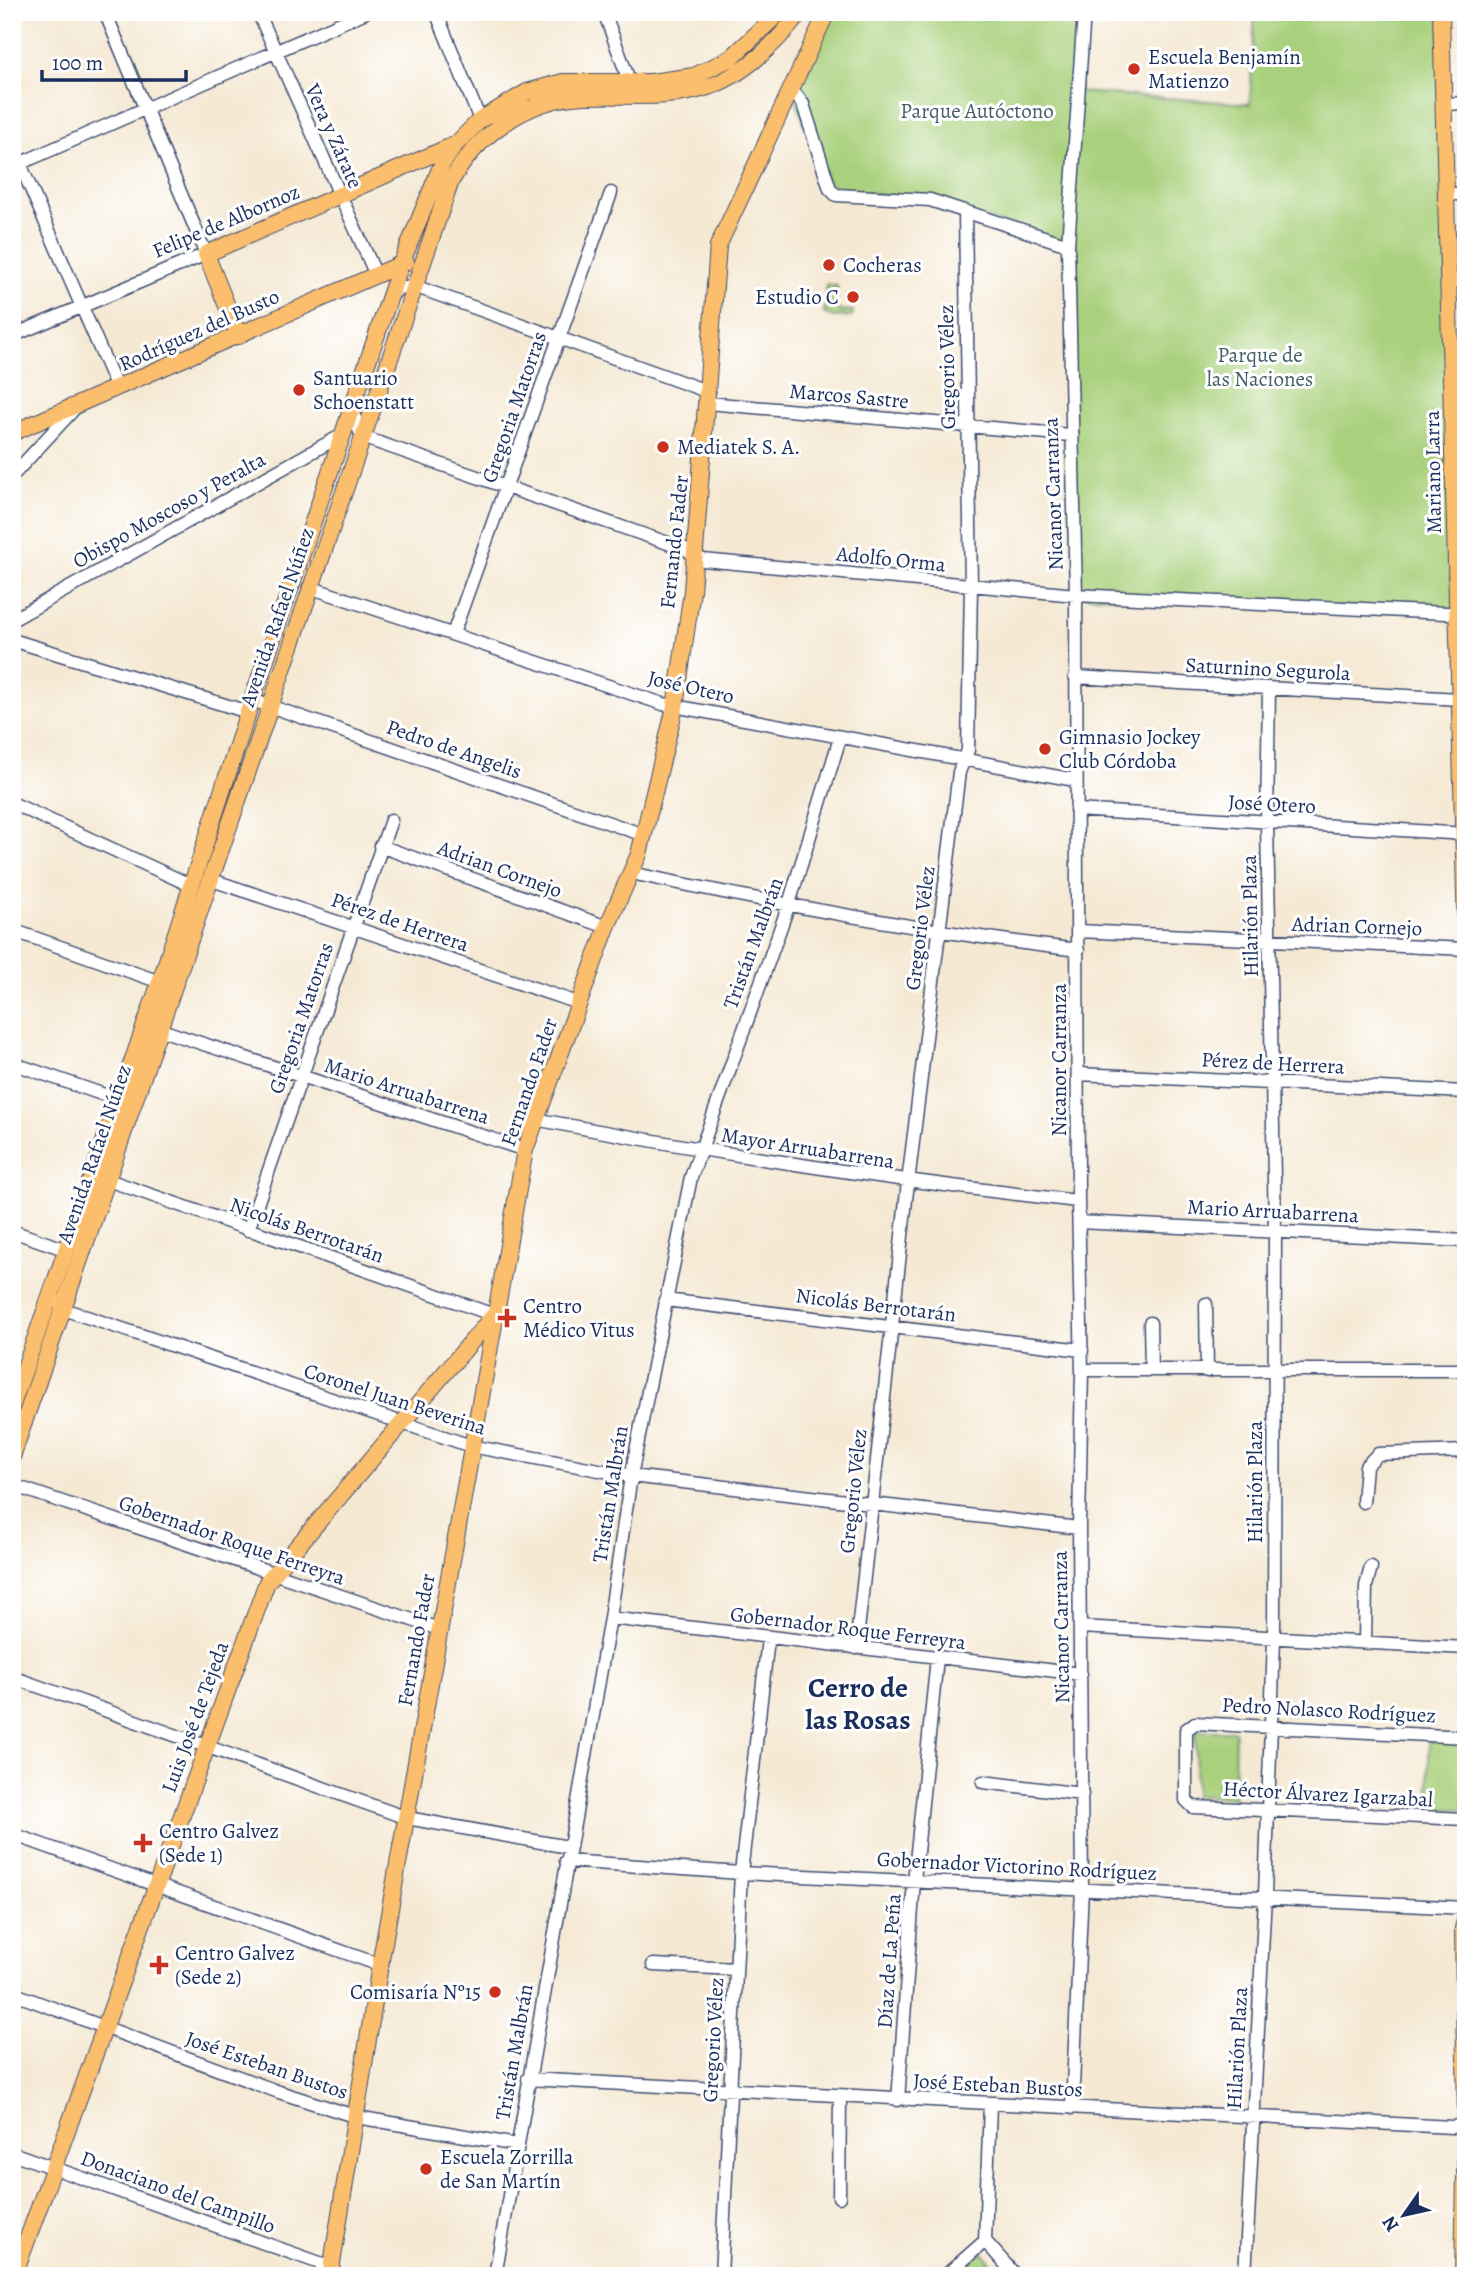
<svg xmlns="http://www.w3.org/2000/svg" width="1478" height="2288" font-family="Alegreya,serif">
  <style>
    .green { fill: #a9d07b; stroke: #62806c; stroke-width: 2 }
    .garden { fill: url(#garden-furrows); stroke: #62806c; stroke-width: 2 }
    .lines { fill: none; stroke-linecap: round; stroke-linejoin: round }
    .minor-casing { stroke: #3c4b70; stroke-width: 15 }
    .major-casing { stroke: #3c4b70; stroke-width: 18 }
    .minor { stroke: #fff; stroke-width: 12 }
    .major { stroke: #fabe6d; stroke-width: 16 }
    .poi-dot { fill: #c8321e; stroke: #fff; stroke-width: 2.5 }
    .labels { text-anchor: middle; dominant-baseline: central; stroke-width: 6; stroke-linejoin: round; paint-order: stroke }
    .poi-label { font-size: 21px; fill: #1b2f5e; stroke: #fff; text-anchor: start }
    .park-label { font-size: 21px; fill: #465f67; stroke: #fff }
    .street-label { font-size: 21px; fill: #1b2f5e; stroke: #fff }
    .district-label { font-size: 28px; font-weight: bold; fill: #1b2f5e; stroke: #fff }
  </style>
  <defs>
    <pattern id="garden-furrows" width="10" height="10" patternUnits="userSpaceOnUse" patternTransform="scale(1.75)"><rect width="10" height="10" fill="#a9d07b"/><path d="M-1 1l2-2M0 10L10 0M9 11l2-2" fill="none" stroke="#91b36d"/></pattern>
  </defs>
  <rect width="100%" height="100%" fill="#fff"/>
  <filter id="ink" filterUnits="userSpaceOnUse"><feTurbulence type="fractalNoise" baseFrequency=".0143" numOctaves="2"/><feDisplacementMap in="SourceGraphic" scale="14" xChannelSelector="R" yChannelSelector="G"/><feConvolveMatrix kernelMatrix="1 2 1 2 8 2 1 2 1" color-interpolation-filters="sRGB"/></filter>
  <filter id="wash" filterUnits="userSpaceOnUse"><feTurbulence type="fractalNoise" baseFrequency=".00686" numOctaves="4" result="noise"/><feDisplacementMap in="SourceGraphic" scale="28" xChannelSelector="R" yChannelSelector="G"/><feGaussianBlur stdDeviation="1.57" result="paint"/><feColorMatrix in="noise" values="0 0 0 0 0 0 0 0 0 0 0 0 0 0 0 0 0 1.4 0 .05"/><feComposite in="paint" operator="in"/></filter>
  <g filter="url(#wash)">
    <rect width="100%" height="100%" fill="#f5e9d4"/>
    <path class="green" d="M827 12H1084L1079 92 1250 104 1255 12H1441L1458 613 1076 595 1068 245 930 200 830 189 791 89Z
      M1196 1731H1235L1234 1797 1195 1796Z
      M1429 1741H1465L1464 1809H1429Z
      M982 2252 1003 2276H956Z"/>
    <path class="garden" d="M827 284 837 286V310L853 311 852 316 833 317 824 313Z"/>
  </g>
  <g filter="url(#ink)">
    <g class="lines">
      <g class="minor-casing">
        <path id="minor" d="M258 12 376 275
          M436 12 480 120
          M604 12 630 83
          M791 89 803 104 830 189 836 195 930 200 1068 245
          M1444 104 1466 103
          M12 145 117 388
          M12 167 366 12
          M1446 194H1466
          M1449 281H1466
          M390 298 398 288 414 286 709 392
          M12 336 206 254 105 12
          M708 403 1070 435
          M352 411 362 437 685 549 703 560 1076 595 1466 614
          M13 475 75 408
          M309 587 663 704 1075 780
          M12 620 344 434
          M453 634 611 193
          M12 640 248 712
          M1075 677 1459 699
          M252 700 644 835
          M12 803 190 885
          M1076 810 1466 834
          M380 846 607 927
          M631 873C780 905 928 932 1078 950
          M209 879 578 1003
          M12 930 160 982
          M1078 931 1466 949
          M158 1029 525 1150
          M12 1063 119 1100
          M1078 1074 1466 1092
          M535 1119C715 1154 895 1181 1078 1201
          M108 1180 494 1315
          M1079 1222 1466 1241
          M248 1230 391 820
          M12 1231 67 1250
          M665 1300 1082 1350
          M58 1302 63 1309 471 1446 631 1476 1079 1528
          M1206 1304 1207 1371
          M1150 1323 1151 1370
          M1082 1370H1466
          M12 1485 439 1629
          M1363 1502 1366 1466 1378 1454 1466 1451
          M610 1618 1081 1674
          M1080 1627 1466 1648
          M1365 1642 1366 1586 1371 1567
          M856 1648 908 1182 959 772 968 750 971 586 965 212
          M12 1677 407 1818 568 1847
          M1466 1737 1195 1723 1186 1730V1800L1193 1807 1466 1819
          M983 1782 1082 1794
          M12 1834 380 1965
          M566 1861 741 1873 1466 1908
          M653 1965 736 1969
          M12 1993 279 2092 357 2117 517 2145
          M528 2079 1452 2127 1466 2124
          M898 2100 914 1881 937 1658
          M1072 2108 1082 1889 1079 1528 1082 1370 1078 1201 1076 595 1068 245 1084 12
          M12 2153 331 2267
          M839 2197 840 2097
          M985 2241 990 2104
          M495 2276 610 1618 631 1476 691 1177 788 907 840 738
          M721 2276 741 1873 768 1639
          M945 2276 985 2241 1016 2276
          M1245 2276 1265 1896 1274 1639 1275 1229 1267 823 1269 688"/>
      </g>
      <g class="major-casing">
        <path id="major" d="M1441 12 1466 931
          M239 336 206 254 456 144
          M12 433 406 262
          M12 1405 160 982 248 712 401 264 442 164 456 144 480 120 527 92 563 82H651L694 76 731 58 780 12
          M12 1457 451 181C478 134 528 98 584 96 627 94 669 101 711 86 746 73 778 41 801 12
          M14 2276 267 1582 494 1315
          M330 2276 380 1965 525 1150 607 927 639 854 675 707 692 591 718 246 827 12
          M1463 2276 1466 2124 1463 1928 1466 1918"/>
      </g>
      <use href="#minor" class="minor"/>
      <use href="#major" class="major"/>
    </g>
  </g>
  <g class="poi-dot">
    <circle cx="1134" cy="69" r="7"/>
    <circle cx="829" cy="265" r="7"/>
    <circle cx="853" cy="297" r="7"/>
    <circle cx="299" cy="390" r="7"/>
    <circle cx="663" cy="447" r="7"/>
    <circle cx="1045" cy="749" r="7"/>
    <path d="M503.5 1307.5h7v7h7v7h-7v7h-7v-7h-7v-7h7z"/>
    <path d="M139.5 1832.5h7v7h7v7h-7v7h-7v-7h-7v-7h7z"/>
    <path d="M155.5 1954.5h7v7h7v7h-7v7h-7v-7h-7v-7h7z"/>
    <circle cx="495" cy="1992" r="7"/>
    <circle cx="426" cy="2169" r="7"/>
  </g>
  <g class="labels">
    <g class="poi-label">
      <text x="1148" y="57">Escuela Benjamín<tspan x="1148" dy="24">Matienzo</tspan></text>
      <text x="843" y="265">Cocheras</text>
      <text x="839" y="297" text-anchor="end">Estudio C</text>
      <text x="313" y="378">Santuario<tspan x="313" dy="24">Schoenstatt</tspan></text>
      <text x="677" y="447">Mediatek S. A.</text>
      <text x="1059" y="737">Gimnasio Jockey<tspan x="1059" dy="24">Club Córdoba</tspan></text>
      <text x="523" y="1306">Centro<tspan x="523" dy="24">Médico Vitus</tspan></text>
      <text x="159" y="1831">Centro Galvez<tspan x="159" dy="24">(Sede 1)</tspan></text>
      <text x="175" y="1953">Centro Galvez<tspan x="175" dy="24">(Sede 2)</tspan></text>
      <text x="481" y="1992" text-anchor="end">Comisaría Nº15</text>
      <text x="440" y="2157">Escuela Zorrilla<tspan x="440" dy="24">de San Martín</tspan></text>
    </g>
    <g class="park-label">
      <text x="977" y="111">Parque Autóctono</text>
      <text x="1260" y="355">Parque de<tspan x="1260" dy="24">las Naciones</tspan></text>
    </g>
    <g class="street-label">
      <text transform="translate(334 136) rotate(66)">Vera y Zárate</text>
      <text transform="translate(226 221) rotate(-23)">Felipe de Albornoz</text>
      <text transform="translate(199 330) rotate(-24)">Rodríguez del Busto</text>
      <text transform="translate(947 367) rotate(-91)">Gregorio Vélez</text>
      <text transform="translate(849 396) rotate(5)">Marcos Sastre</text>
      <text transform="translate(514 407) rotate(-71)">Gregoria Matorras</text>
      <text transform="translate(1433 472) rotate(-91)">Mariano Larra</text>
      <text transform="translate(1053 494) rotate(-92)">Nicanor Carranza</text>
      <text transform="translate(169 510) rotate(-29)">Obispo Moscoso y Peralta</text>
      <text transform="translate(674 542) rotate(-84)">Fernando Fader</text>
      <text transform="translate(891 559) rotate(6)">Adolfo Orma</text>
      <text transform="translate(277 617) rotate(-71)">Avenida Rafael Núñez</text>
      <text transform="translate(1268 669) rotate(3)">Saturnino Segurola</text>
      <text transform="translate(691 687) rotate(13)">José Otero</text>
      <text transform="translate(454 749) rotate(19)">Pedro de Angelis</text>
      <text transform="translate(1272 804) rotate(3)">José Otero</text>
      <text transform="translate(500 869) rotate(20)">Adrian Cornejo</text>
      <text transform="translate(1250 916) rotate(-91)">Hilarión Plaza</text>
      <text transform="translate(400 922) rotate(19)">Pérez de Herrera</text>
      <text transform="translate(1357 926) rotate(2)">Adrian Cornejo</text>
      <text transform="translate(920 928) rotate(-83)">Gregorio Vélez</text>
      <text transform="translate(753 943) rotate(-70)">Tristán Malbrán</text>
      <text transform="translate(301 1018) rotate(-71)">Gregoria Matorras</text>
      <text transform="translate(1059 1060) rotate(-90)">Nicanor Carranza</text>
      <text transform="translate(1273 1063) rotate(3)">Pérez de Herrera</text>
      <text transform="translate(529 1082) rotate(-71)">Fernando Fader</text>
      <text transform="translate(407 1091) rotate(18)">Mario Arruabarrena</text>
      <text transform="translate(808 1148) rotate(9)">Mayor Arruabarrena</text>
      <text transform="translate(94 1154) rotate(-71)">Avenida Rafael Núñez</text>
      <text transform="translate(1273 1211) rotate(3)">Mario Arruabarrena</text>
      <text transform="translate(307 1230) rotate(19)">Nicolás Berrotarán</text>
      <text transform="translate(876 1305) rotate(7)">Nicolás Berrotarán</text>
      <text transform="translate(395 1399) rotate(18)">Coronel Juan Beverina</text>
      <text transform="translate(1255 1482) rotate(-90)">Hilarión Plaza</text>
      <text transform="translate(853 1491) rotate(-84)">Gregorio Vélez</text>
      <text transform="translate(610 1494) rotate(-81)">Tristán Malbrán</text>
      <text transform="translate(232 1540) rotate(19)">Gobernador Roque Ferreyra</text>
      <text transform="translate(1061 1627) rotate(-91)">Nicanor Carranza</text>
      <text transform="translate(848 1628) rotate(7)">Gobernador Roque Ferreyra</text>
      <text transform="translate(416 1640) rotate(-80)">Fernando Fader</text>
      <text transform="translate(1329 1710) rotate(3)">Pedro Nolasco Rodríguez</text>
      <text transform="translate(195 1717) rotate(-70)">Luis José de Tejeda</text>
      <text transform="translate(1328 1794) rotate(3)">Héctor Álvarez Igarzabal</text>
      <text transform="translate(1017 1866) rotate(3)">Gobernador Victorino Rodríguez</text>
      <text transform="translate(889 1961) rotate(-86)">Díaz de La Peña</text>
      <text transform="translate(713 2040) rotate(-87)">Gregorio Vélez</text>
      <text transform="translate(1237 2048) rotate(-87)">Hilarión Plaza</text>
      <text transform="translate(514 2052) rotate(-80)">Tristán Malbrán</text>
      <text transform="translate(267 2065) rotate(19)">José Esteban Bustos</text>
      <text transform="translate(998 2085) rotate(3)">José Esteban Bustos</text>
      <text transform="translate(178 2192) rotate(20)">Donaciano del Campillo</text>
    </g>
    <g class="district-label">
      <text x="858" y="1688">Cerro de<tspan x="858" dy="32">las Rosas</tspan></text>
    </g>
  </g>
  <rect width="1478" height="2288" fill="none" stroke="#fff" stroke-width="42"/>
  <g transform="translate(1404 2215) rotate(236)" stroke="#ffffff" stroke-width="5" paint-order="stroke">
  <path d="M0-5L12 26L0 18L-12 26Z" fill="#1b2f5e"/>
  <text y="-10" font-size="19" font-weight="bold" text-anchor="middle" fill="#1b2f5e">N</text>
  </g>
  <path d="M42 70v10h144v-10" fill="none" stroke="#1b2f5e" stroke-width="3.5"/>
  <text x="52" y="70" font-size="21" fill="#1b2f5e" stroke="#ffffff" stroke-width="5" paint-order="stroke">100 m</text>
</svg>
